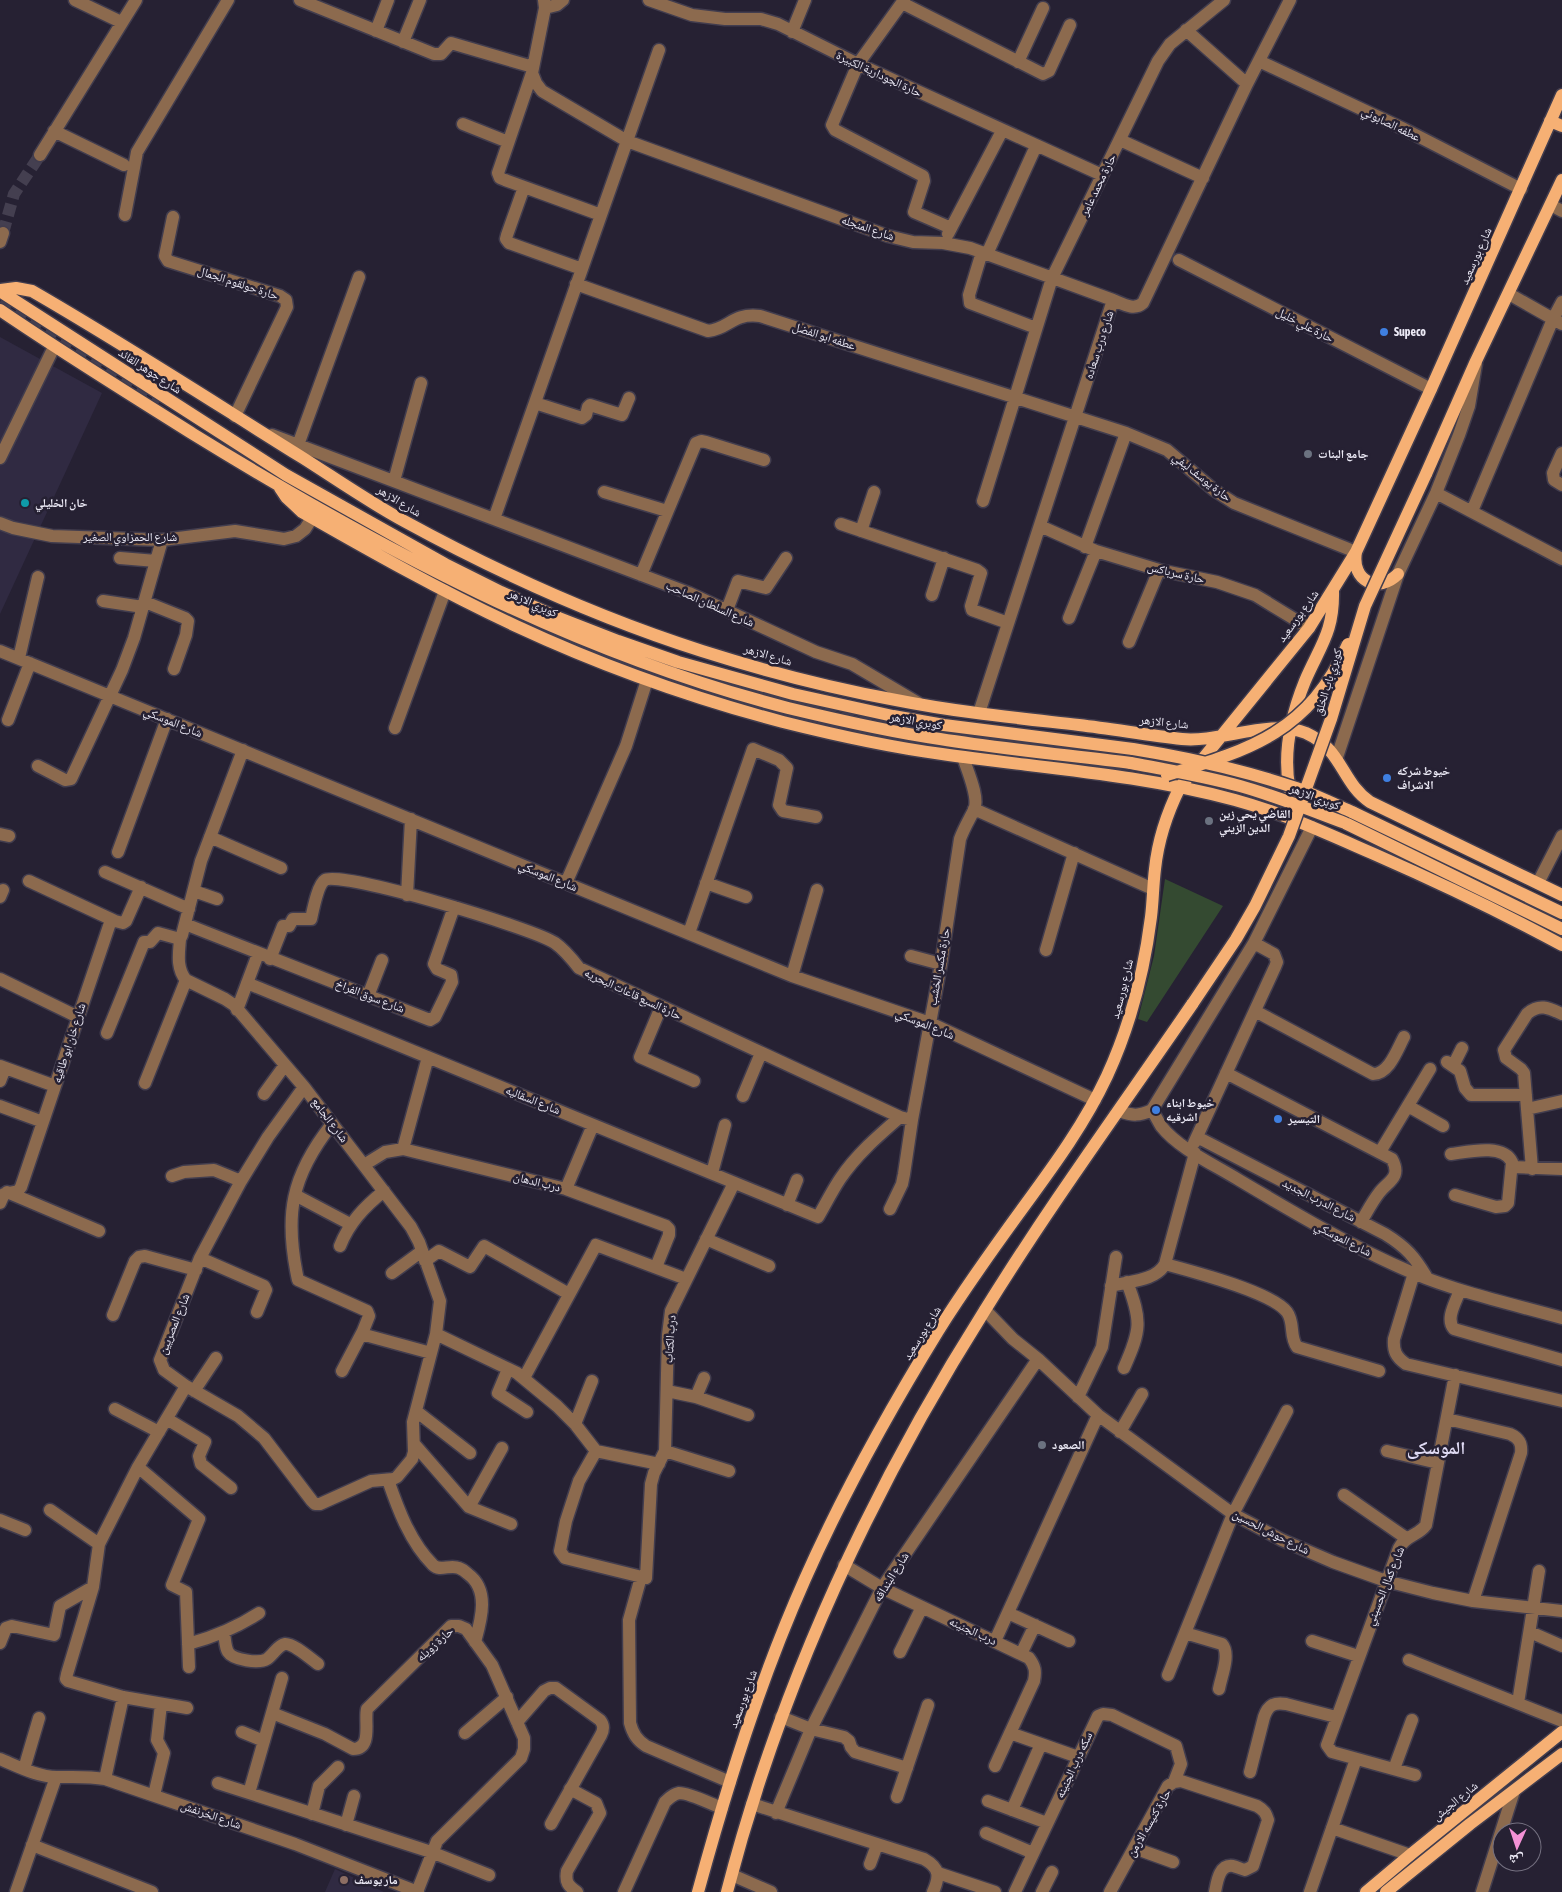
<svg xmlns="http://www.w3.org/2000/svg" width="1562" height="1892" font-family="'Asap Condensed','Noto Naskh Arabic',sans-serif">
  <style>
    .built { fill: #302a42 }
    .green { fill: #344a31 }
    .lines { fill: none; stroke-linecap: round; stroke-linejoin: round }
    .minor-tunnel { stroke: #443f50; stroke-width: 12; stroke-dasharray: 12 6; stroke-linecap: butt }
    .major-tunnel { stroke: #443f50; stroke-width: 12; stroke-dasharray: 12 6; stroke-linecap: butt }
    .minor-casing { stroke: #423d4e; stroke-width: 15 }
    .major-casing { stroke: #423d4e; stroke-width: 15 }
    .minor { stroke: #8c6a4e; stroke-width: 12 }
    .major { stroke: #f6b074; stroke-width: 12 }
    .major-bridge-casing { stroke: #423d4e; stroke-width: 15; stroke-linecap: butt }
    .major-bridge { stroke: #f6b074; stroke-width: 12 }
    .shop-dot { fill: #3f7fe0; stroke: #262133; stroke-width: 2 }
    .worship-dot { fill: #6b7280; stroke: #262133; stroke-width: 2 }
    .culture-dot { fill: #0f9aa8; stroke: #262133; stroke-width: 2 }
    .education-dot { fill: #8d6e63; stroke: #262133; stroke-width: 2 }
    .labels { text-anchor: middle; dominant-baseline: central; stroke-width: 5; stroke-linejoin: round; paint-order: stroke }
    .street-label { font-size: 12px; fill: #ebe9f5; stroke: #262133 }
    .poi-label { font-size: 12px; font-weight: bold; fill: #ebe9f5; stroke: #262133; text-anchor: start }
    .district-label { font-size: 18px; font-weight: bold; fill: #dfdaf3; stroke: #262133 }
  </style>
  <rect width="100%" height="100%" fill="#262133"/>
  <path class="built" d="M0 337 102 393 0 614Z
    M335 1869 384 1892H325Z"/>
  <path class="green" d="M1165 879 1223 906 1147 1022 1138 1019 1154 956Z"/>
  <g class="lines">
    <path class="minor-tunnel" d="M3 233 14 194 40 155"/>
    <path class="major-tunnel" d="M0 302 160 401
      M686 670C770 698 857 720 944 732 1081 752 1225 757 1353 819
      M1416 849 1562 921"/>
    <g class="minor-casing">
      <path id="minor" d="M75 0 121 22
        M300 0 434 54H441L451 43 533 67
        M544 0 545 8 532 73 536 83 542 91 627 141 888 236 913 242 943 243 970 248 1113 300
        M649 0 692 15 725 19H761L778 24 858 64 1102 175
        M904 0 858 64 832 125 835 130 923 176 924 181 914 212 951 228
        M902 3 1043 74 1049 71 1070 25
        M545 8 557 5 563 0
        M1186 30 1247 84
        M376 31 388 0
        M792 32 805 0
        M403 42 420 0
        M1259 61 1404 129 1521 189
        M1018 62 1043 8
        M532 73 498 173 500 178 505 180 601 215
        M463 124 508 142
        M54 131 124 165
        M1120 140 1203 178
        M40 155 136 0
        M524 187 507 235 506 239 509 243 582 269
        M1551 205 1562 211
        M125 215 137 152 228 0
        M173 217 166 251 165 256 168 261 280 296 286 300 287 307 235 416
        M948 234 1002 131
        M0 242 3 233
        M982 252 969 295 970 303 1036 328
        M987 254 1036 146
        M1179 260 1431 389
        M576 284 708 331C731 328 731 313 760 316L1126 433 1167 450 1214 490 1234 503 1356 552
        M1509 294 1562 324
        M535 403 582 418 586 415 588 407 590 405 622 415 629 398
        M272 435 689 593 816 652 852 664 918 703
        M298 445 359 277
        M1562 453 1553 473 1554 480 1562 485
        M0 458 54 347
        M394 481 421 383
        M604 492 667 511
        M1436 493 1562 559
        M983 501 1052 278 1158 61 1170 44 1224 0
        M1472 511 1553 319 1562 302
        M494 519 659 50
        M0 523 13 528 52 536 162 540 235 531 284 539 296 536 305 529 312 518
        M841 524 977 570 981 573 971 606 972 610 1008 623
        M1040 526 1096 551 1159 570 1217 582 1255 595 1309 628
        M861 531 874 492
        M1085 547 1126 433
        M120 558 156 561
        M641 575 696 443 701 441 706 442 764 460
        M932 595 944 558
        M103 601 143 607
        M145 602 185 618 188 621 186 635 174 669
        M727 610 738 581 766 588 786 558
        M1069 618 1096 551
        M1129 642 1159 570
        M0 651 792 976 930 1023 1095 1100
        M19 658 38 577
        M979 713 1113 300C1123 304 1134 311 1143 303L1247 84 1290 0
        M8 720 30 663
        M395 728 445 591
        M1337 757 1398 574 1436 493 1459 435 1469 406 1476 364
        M38 766 65 780 71 779 122 670 134 638 162 540
        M974 809 1153 889
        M0 834 9 836
        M210 837 281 868
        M118 852 167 719
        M105 872 189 909
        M29 881 115 921
        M566 883 626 746 647 680
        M706 883 746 897
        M1538 883 1562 836
        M194 891 217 899
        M407 895 411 819
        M0 897 3 890
        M185 924 430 1020 435 1017 452 982 451 975 437 969 434 964 454 907
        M689 933 753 749 779 760 787 768 779 805 783 811 816 817
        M180 939C179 953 176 968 186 980L225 999 234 1005 304 1087 411 1227 419 1242 440 1301 436 1334 413 1422 414 1452 412 1459 397 1477 393 1479 371 1481 320 1504H315L312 1501 264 1438 238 1416 186 1386
        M1046 950 1074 853
        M911 956 941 964
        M270 959 283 926H289L293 919H311C313 910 318 884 325 880 341 870 535 929 555 943 565 950 572 959 579 968L900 1117 912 1120
        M792 976 817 890
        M0 979 78 1017
        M247 983 818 1217C825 1205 832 1191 840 1179 856 1155 878 1136 900 1117
        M368 996 382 960
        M661 1007 640 1057 694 1081
        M237 1010 258 954
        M1255 1011 1373 1074C1389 1074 1397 1050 1404 1037
        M107 1033 144 942H150L158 933 180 939 182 935 201 861 243 750
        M1447 1062 1460 1071 1465 1088 1471 1095H1526
        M0 1066 55 1086
        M1453 1066 1462 1048
        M1226 1073 1392 1159C1402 1178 1388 1181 1379 1193 1372 1202 1367 1212 1361 1222
        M0 1081 5 1068
        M145 1083 186 980
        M264 1094 285 1065
        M743 1096 761 1053
        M0 1106 43 1122
        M1408 1106 1443 1126
        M1527 1109 1562 1101
        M1152 1110C1155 1115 1158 1121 1161 1126 1179 1149 1215 1165 1239 1180 1296 1214 1352 1247 1413 1273 1461 1293 1512 1304 1562 1318
        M1119 1111C1133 1116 1139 1116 1152 1110L1254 943 1312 827
        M332 1124C291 1176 284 1215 298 1280L367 1311 369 1316 363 1331 365 1335 431 1353
        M1197 1137 1385 1234C1406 1247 1415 1257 1427 1278
        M1194 1143 1275 967 1277 962 1274 954 1254 943
        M403 1149 428 1057
        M1380 1152 1430 1069
        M1451 1154C1467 1152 1503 1143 1512 1162L1508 1203 1505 1206 1496 1207 1455 1195
        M364 1165 385 1152 403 1149 566 1189 666 1226 669 1229V1235L656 1267
        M1512 1167 1562 1169
        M1532 1169 1524 1073 1521 1069 1506 1058 1504 1050 1527 1014C1539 1003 1549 1008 1562 1014
        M712 1173 725 1125
        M172 1176 184 1172 214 1170 241 1181
        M566 1189 593 1125
        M7 1192 99 1231
        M295 1195 350 1224
        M0 1203 4 1194 18 1191 21 1187 110 923 115 921 123 923 126 921 141 887
        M787 1205 797 1180
        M890 1209 902 1184 904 1174 912 1120 941 964 960 839C964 828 969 820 974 810 980 798 967 770 963 757
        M706 1239 769 1266
        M340 1246C349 1223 364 1207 384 1191
        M200 1258 264 1286 266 1290 257 1312
        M425 1261 439 1251 470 1267 484 1246 569 1294
        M1165 1264C1191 1271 1272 1292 1287 1312 1295 1323 1289 1336 1297 1347L1379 1371
        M392 1273 422 1251
        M1414 1273 1394 1339C1393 1351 1396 1357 1406 1364L1562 1401
        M1111 1286C1129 1281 1156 1281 1165 1264L1195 1153
        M1460 1290C1456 1302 1445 1319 1454 1329L1562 1360
        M985 1310 1013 1339 1038 1359 1098 1415 1233 1514 1282 1540 1333 1562 1386 1581 1433 1593 1473 1601 1562 1611
        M113 1315 135 1261 139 1257 145 1256 196 1270
        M436 1334 517 1373 557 1406 575 1424 596 1451 659 1464
        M1124 1368C1141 1330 1142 1321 1127 1282
        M508 1369 498 1393 527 1412
        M342 1371 363 1331
        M524 1378 596 1245 686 1279
        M194 1391 216 1358
        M667 1391 696 1397 748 1415
        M696 1397 704 1378
        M1078 1397 1102 1347 1116 1257
        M115 1409 159 1432
        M416 1411 470 1453
        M167 1419 205 1442 199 1456 201 1464 231 1488
        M1447 1419 1510 1434C1519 1438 1522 1443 1521 1453L1473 1601
        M575 1424 592 1381
        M1120 1432 1142 1394
        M415 1445 469 1507 511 1524
        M596 1451 579 1481 566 1521 560 1551 565 1558 646 1578 651 1484 654 1473 665 1451 668 1335 671 1311 734 1183
        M665 1451 729 1471
        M1387 1451 1438 1463
        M138 1467 199 1519 172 1585 186 1592 189 1667
        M388 1480C398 1509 410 1542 433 1565 440 1572 450 1564 459 1568 462 1569 466 1572 468 1574 490 1590 481 1620 475 1642
        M1344 1495 1406 1538
        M469 1507 502 1448
        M50 1510 99 1544
        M0 1520 25 1530
        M844 1565 882 1588 1029 1658C1035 1666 1036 1671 1034 1681L995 1766
        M641 1577 629 1620 630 1723C633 1734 637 1740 646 1746L730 1782
        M1008 1613 1069 1641
        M1530 1632 1562 1646
        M224 1633C225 1638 225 1647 228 1652 233 1660 259 1664 267 1659 273 1655 278 1645 285 1644 293 1643 311 1659 318 1664
        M1185 1633 1222 1644C1231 1654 1221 1677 1219 1689
        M995 1641 1098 1415
        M1312 1641 1358 1656
        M0 1643 6 1628 12 1626 54 1635 60 1606 93 1587
        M188 1644C214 1637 236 1628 259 1613
        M900 1652 922 1607
        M1021 1654 1035 1625
        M1409 1660 1562 1721
        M1168 1675 1233 1514 1287 1411
        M1518 1703 1539 1571
        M187 1708 123 1697 68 1681 66 1679 67 1674 93 1587 99 1544 138 1467 186 1386 164 1370 160 1360 200 1258 241 1181 268 1137 304 1087
        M272 1713 325 1734 353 1749C373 1749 364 1721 367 1709L451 1626H459L466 1629 492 1665 524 1738V1749L521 1758 437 1841 417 1892
        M781 1717 811 1729 844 1737 849 1741 851 1747 855 1752 907 1768
        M517 1722 544 1691 550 1688H556L600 1720C604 1725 604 1729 601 1735L551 1824
        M242 1732 264 1741
        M465 1733 507 1697
        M1010 1733 1078 1757
        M0 1759C17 1766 38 1777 57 1777 73 1777 88 1776 105 1779L295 1844 418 1892
        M24 1769 39 1718
        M1394 1769 1412 1720
        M1250 1772 1264 1717C1268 1705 1274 1702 1286 1704L1336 1717
        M1415 1775 1332 1752 1327 1745 1399 1548C1406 1535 1418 1536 1426 1525L1455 1375
        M105 1779 123 1697
        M218 1783 431 1852 489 1875
        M570 1789 596 1803 600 1813 567 1871C565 1882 568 1886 577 1892
        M249 1793 282 1678
        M154 1795 164 1753 157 1740 161 1704
        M897 1797 928 1705
        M988 1801 1047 1823
        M752 1804 924 1859C940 1868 940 1876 933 1892
        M1012 1810 1041 1744
        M776 1813 811 1729 882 1588 1038 1359
        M312 1814 319 1786 338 1767
        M346 1825 354 1796
        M1332 1828 1410 1855
        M986 1833 1033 1853
        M32 1845 152 1892
        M1134 1848 1173 1862
        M870 1864 877 1845
        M938 1873 995 1892
        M732 1875 771 1892
        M16 1892 56 1777
        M624 1892 665 1802C669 1798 673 1794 679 1793 690 1793 711 1804 722 1808
        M1015 1892 1098 1716 1103 1714 1112 1715 1176 1746 1181 1764 1174 1782
        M1042 1892 1052 1872
        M1110 1892 1168 1786 1174 1782 1181 1781 1257 1806C1264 1810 1266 1813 1268 1820L1253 1866 1245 1870C1241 1869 1237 1867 1233 1866 1219 1864 1217 1882 1215 1892
        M1310 1892 1356 1759
        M1482 1892 1514 1791"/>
    </g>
    <g class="major-casing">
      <path id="major" d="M1550 121 1562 126
        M0 290 16 288 32 291C124 344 213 402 303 458 336 479 369 502 404 521 499 573 599 618 702 651 765 671 830 688 896 700 956 712 1018 718 1079 725 1113 729 1147 735 1182 739 1220 743 1270 718 1306 733 1343 750 1341 782 1370 802L1562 895
        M0 291 286 475 445 564 501 592 559 618 618 641 678 662 793 694 893 716 944 725 1133 749
        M0 310C63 353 128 393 193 434 380 549 574 653 788 708 838 720 889 732 940 739 1003 749 1067 755 1131 763
        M1426 474 1476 361 1562 180
        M280 488 286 497 302 512C372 552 443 592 516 626 602 666 692 698 783 722 835 735 889 747 942 754 1040 768 1140 774 1235 800 1283 813 1328 834 1374 854 1438 882 1501 912 1562 945
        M1356 552C1351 581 1378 594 1398 574
        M1296 811C1279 768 1288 723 1305 681 1320 646 1334 632 1333 591
        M1352 812 1562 913
        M1345 823 1562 929
        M698 1892C727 1786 760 1680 805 1579 843 1493 889 1411 938 1331 965 1288 995 1246 1025 1205 1055 1164 1085 1123 1107 1076 1130 1026 1144 972 1151 917 1153 901 1153 885 1155 869 1158 840 1167 813 1180 787L1309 628 1356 552 1431 389 1562 95
        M727 1892C781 1683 870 1492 985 1310 1050 1205 1123 1105 1193 1003
        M1366 1892 1410 1855 1562 1732
        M1386 1892 1470 1824 1562 1754"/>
    </g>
    <use href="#minor" class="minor"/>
    <use href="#major" class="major"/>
    <g class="major-bridge-casing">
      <path id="major-bridge" d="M1133 749C1189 758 1243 770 1296 788 1315 795 1334 804 1352 812
        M1131 763C1168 770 1204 776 1240 786 1276 796 1310 810 1345 823
        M1167 775C1252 749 1309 732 1348 644
        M1193 1003 1236 939 1255 906 1289 836 1331 719 1365 606 1426 474"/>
    </g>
    <use href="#major-bridge" class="major-bridge"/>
  </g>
  <g class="shop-dot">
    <circle cx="1384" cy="332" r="5"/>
    <circle cx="1387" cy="778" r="5"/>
    <circle cx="1156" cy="1110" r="5"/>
    <circle cx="1278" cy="1119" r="5"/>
  </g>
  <g class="worship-dot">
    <circle cx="1308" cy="454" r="5"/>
    <circle cx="1209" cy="821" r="5"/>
    <circle cx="1042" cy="1445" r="5"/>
  </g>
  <circle class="culture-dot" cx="25" cy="503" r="5"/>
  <circle class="education-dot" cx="344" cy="1880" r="5"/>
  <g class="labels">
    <g class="street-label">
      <text transform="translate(879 74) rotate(25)">حارة الجودارية الكبيرة</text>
      <text transform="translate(1391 124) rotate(26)">عطفه الصابوني</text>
      <text transform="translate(1098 185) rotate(-64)">حارة محمد عامر</text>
      <text transform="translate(868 228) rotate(19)">شارع المنجله</text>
      <text transform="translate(1476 256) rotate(-66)">شارع بورسعيد</text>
      <text transform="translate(238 283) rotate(18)">حارة حولقوم الجمال</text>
      <text transform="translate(1305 325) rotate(27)">حارة علي خليل</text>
      <text transform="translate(824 336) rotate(18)">عطفه ابو الفضل</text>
      <text transform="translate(1099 345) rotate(-72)">شارع درب سعاده</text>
      <text transform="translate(150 371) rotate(33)">شارع جوهر القائد</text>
      <text transform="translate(1202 477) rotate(38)">حارة يوسف ليفي</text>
      <text transform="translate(399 501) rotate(31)">شارع الازهر</text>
      <text x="130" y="537">شارع الحمزاوي الصغير</text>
      <text transform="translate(1176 573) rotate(13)">حارة سرباكس</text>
      <text transform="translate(533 603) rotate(24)">كوبري الازهر</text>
      <text transform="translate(710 604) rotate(24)">شارع السلطان الصاحب</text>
      <text transform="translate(1298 616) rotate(-54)">شارع بورسعيد</text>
      <text transform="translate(768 655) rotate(16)">شارع الازهر</text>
      <text transform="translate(1328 682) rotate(-73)">كوبري باب الخلق</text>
      <text transform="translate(916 721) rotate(10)">كوبري الازهر</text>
      <text transform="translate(173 722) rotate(22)">شارع الموسكي</text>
      <text transform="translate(1164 722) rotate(6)">شارع الازهر</text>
      <text transform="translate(1315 797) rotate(21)">كوبري الازهر</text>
      <text transform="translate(548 876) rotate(22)">شارع الموسكي</text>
      <text transform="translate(939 967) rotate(-80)">حارة مكسر الخشب</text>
      <text transform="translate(1122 989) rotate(-76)">شارع بورسعيد</text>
      <text transform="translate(633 994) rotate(25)">حارة السبع قاعات البحريه</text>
      <text transform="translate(370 996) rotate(21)">شارع سوق الفراخ</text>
      <text transform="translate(925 1024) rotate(22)">شارع الموسكي</text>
      <text transform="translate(69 1043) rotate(-72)">شارع خان ابو طاقيه</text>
      <text transform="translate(533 1100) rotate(22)">شارع السقاليه</text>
      <text transform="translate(330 1120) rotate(53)">شارع الجامع</text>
      <text transform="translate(537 1182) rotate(14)">درب الدهان</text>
      <text transform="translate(1319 1200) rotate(27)">شارع الدرب الجديد</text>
      <text transform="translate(1343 1239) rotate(27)">شارع الموسكي</text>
      <text transform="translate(174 1324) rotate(-68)">شارع المصريين</text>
      <text transform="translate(922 1333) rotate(-58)">شارع بورسعيد</text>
      <text transform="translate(670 1339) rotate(-86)">درب الكتاب</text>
      <text transform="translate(1271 1532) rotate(27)">شارع حوش الحسين</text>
      <text transform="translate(891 1577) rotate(-58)">شارع البنداقه</text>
      <text transform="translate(1385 1586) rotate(-68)">شارع كمال الحسيني</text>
      <text transform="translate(973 1631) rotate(25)">درب الجنينه</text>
      <text transform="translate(435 1644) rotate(-42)">حارة زويله</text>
      <text transform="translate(743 1699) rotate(-70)">شارع بورسعيد</text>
      <text transform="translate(1074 1765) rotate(-65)">سكه درب الجنينه</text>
      <text transform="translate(1455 1801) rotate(-39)">شارع الجيش</text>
      <text transform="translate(211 1815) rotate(19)">شارع الخرنفش</text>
      <text transform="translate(1149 1823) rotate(-60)">حارة كنيسه الارمن</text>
    </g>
    <g class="poi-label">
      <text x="1394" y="332">Supeco</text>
      <text x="1318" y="454">جامع البنات</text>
      <text x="35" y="503">خان الخليلي</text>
      <text x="1397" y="771">خيوط شركه<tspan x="1397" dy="14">الاشراف</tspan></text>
      <text x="1219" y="814">القاضي يحي زين<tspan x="1219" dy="14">الدين الزيني</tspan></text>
      <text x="1166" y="1103">خيوط ابناء<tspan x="1166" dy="14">اشرقيه</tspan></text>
      <text x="1288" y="1119">التيسير</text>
      <text x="1052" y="1445">الصعود</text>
      <text x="354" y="1880">مار يوسف</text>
    </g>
    <g class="district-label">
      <text x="1436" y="1447">الموسكى</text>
    </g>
  </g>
  <g transform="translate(1517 1847) rotate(183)"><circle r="24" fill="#262133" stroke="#757181"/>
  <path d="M0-4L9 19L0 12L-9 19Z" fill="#f391d5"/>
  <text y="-8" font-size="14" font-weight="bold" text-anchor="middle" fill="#ebe9f5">ش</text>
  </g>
</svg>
